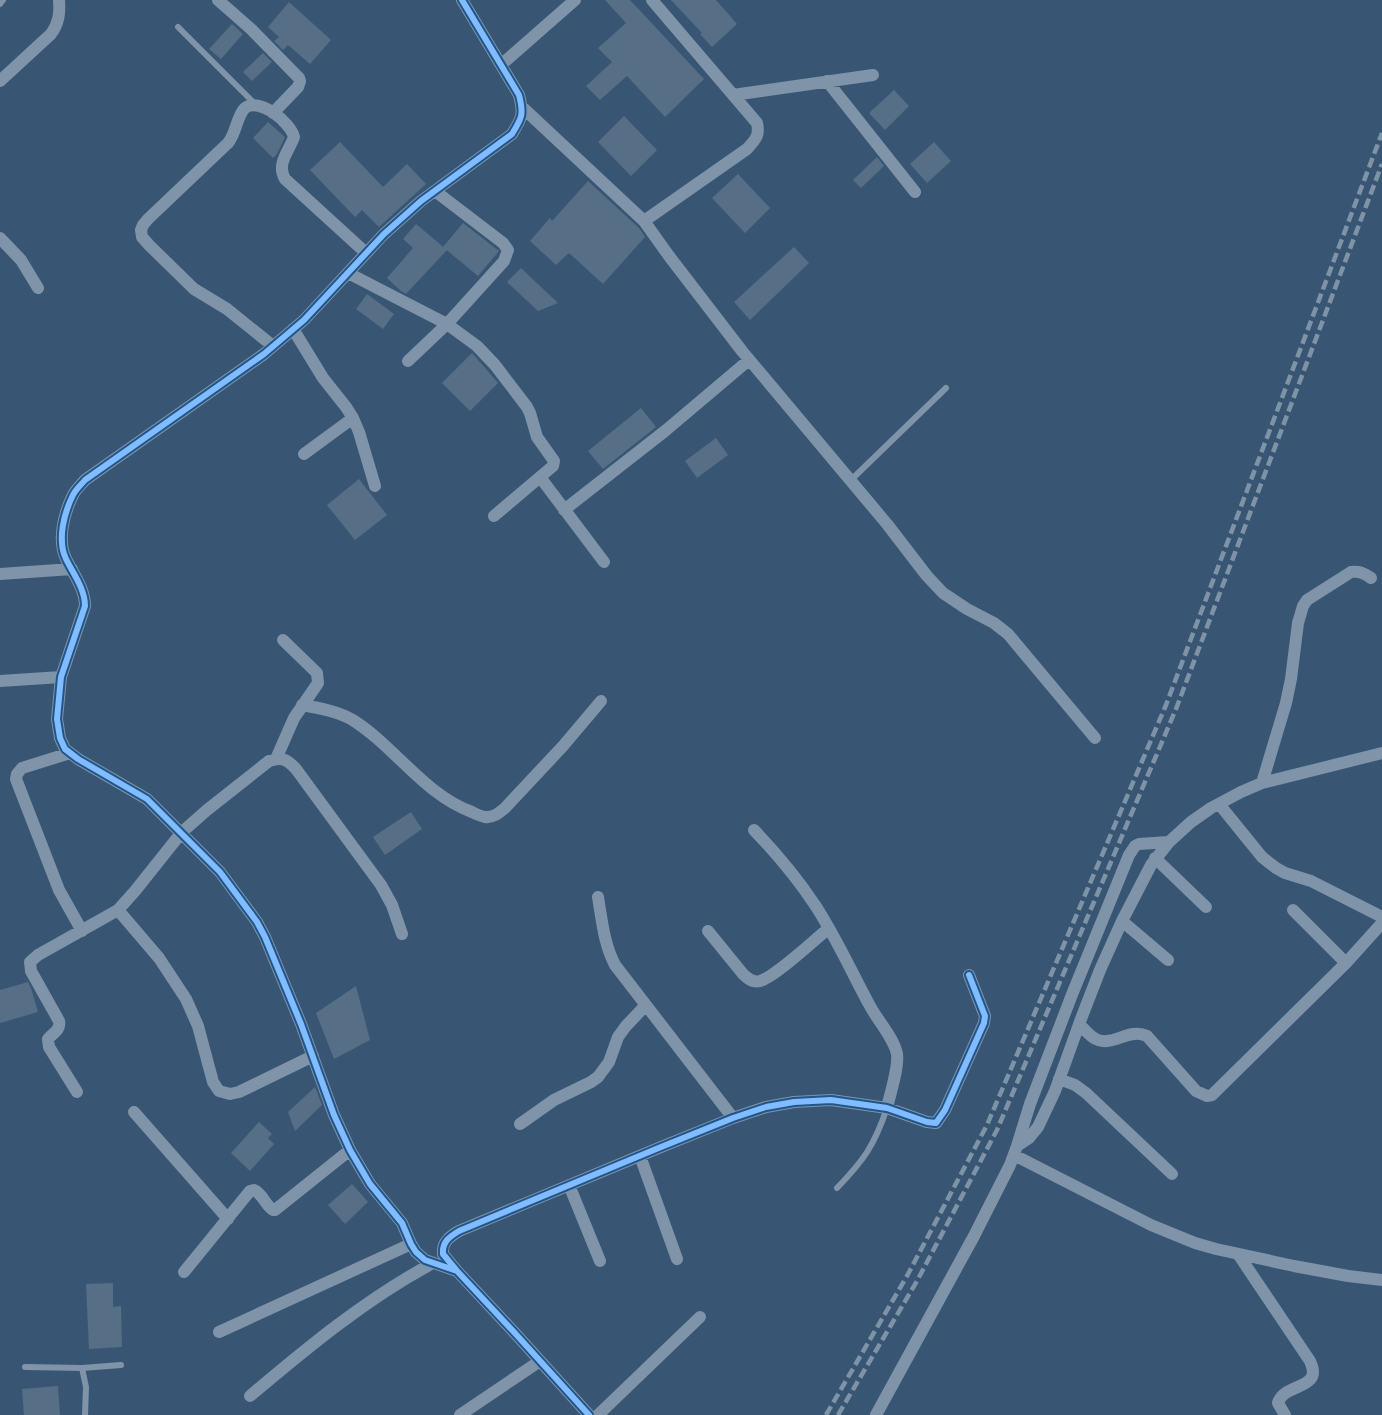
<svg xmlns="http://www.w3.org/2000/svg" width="1382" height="1415" font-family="'Golos Text',sans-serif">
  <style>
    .building { fill: #566e86 }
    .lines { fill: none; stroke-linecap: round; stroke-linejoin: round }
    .service { stroke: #7f94a8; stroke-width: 6 }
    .minor { stroke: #7f94a8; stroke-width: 12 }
    .rail { stroke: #7f93a7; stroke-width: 4.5; stroke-dasharray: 10 4.5; stroke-linecap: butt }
    .cycleway-casing { stroke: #20568c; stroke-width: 10 }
    .cycleway { stroke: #80bcff; stroke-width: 6 }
  </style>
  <rect width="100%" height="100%" fill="#385674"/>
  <path class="building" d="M605 0H630L704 79 665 117 627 76 600 100 586 86 612 62 598 48 626 23Z
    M671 0H716L737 24 712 47 700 34 702 33Z
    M289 2 331 40 310 64 288 45 283 50 274 41 279 37 268 27Z
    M232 24 243 34 221 59 209 49Z
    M263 53 272 62 252 81 243 72Z
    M894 90 909 106 885 130 869 113Z
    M624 116 657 150 631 176 598 142Z
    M268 122 285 137 277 154 273 158 253 138Z
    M340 142 383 187 407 164 426 184 379 227 362 210 355 217 310 170Z
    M934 142 951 161 927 183 910 164Z
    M877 157 884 166 861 188 853 180Z
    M738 174 770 208 745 233 712 198Z
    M588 181 639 228 645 237 603 284 569 253 556 265 530 241 550 218 552 221Z
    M463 223 499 251 478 276 443 247Z
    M416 224 447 250 406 294 401 291 387 278 413 248 403 239Z
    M794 247 809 263 750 320 734 302Z
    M521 268 558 303 538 311 507 282Z
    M367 294 394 314 383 329 356 309Z
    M472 353 498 383 470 411 442 383Z
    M641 408 656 427 603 469 588 451Z
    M716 438 728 455 697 478 685 461Z
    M359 479 387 515 355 540 327 505Z
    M411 812 422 829 385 855 373 837Z
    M28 982 31 988 38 1012 0 1023V990Z
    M356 986 370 1040 334 1059 316 1013Z
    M315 1087 322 1105 295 1131 288 1112Z
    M259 1122 272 1134 268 1138 274 1144 250 1171 231 1153Z
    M352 1184 368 1202 345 1224 328 1205Z
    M113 1283V1307L121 1306 122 1347 89 1349 86 1284Z
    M58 1386 60 1415H24L22 1389Z"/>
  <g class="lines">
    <path class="service" d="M0 4 3 0
      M178 27 256 105
      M851 480 946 388
      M837 1188C864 1160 874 1146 887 1108
      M25 1367 82 1368 86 1387 85 1415
      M82 1368 121 1365"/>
    <path class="minor" d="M218 0 251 29 299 78 300 81 298 87 273 113
      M501 65 575 0
      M0 81 51 34C59 23 60 13 59 0
      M827 81 915 192
      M733 95 873 75
      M522 107 644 221 669 256 742 351 887 524 927 576 943 593 967 609 994 623 1008 634 1095 738
      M644 221 747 149C755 140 760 136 757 123L652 0
      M0 238 21 260 38 288
      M348 273 447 324 477 346 495 365 527 407 530 413 537 437 554 461 553 466 494 516
      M293 329 323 378 346 407 353 418 359 432 375 486
      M273 346 227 309 194 289 149 245 142 237 141 230 143 225 148 219 228 143C236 134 237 115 245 108 260 97 291 123 294 137 289 151 276 164 285 179L366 253
      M408 361 447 324 504 261 508 250 503 243 435 191
      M304 454 353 418
      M540 477 604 562
      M564 510 665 431 749 360
      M0 574 72 569
      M0 681 61 677
      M302 705C319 708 336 711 351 719 394 745 423 794 472 812 476 814 480 816 485 817 493 818 499 813 505 808L563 746 601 701
      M70 753 22 768 17 774 16 779 59 890 82 931
      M276 759 294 718 318 683 317 673 283 640
      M1262 783 1286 703 1291 679 1298 623 1303 606 1307 600 1351 572C1359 571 1364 573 1371 578
      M1219 804 1262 857 1276 868 1285 873 1311 881 1382 917
      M754 830C777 854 797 878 815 905 836 937 852 973 870 1006 878 1021 894 1038 897 1054 899 1067 890 1094 887 1108
      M1155 858 1206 907
      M598 897C602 921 604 944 615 965L733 1118
      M118 910 159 958 186 999 198 1026 213 1082 219 1091 230 1094 239 1092 313 1056
      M1293 910 1346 963
      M1122 921 1168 960
      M708 931 743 974C748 979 753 983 760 981 775 977 814 940 828 929
      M1079 1024C1084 1029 1089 1035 1094 1038 1111 1049 1128 1027 1147 1036L1196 1091 1207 1096 1212 1095 1346 963 1382 923
      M1059 1079 1075 1085 1086 1093 1172 1174
      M77 1092 49 1047 48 1039C53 1033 61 1030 59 1021L31 971 30 962 38 955 118 910 135 891 182 832 207 810 269 761C282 757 287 759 296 769L381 885 392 905 402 934
      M134 1112 228 1219
      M520 1124 554 1100 591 1082 598 1077 609 1062 618 1037 626 1026 646 1005
      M1017 1146 1029 1138 1038 1127 1055 1091 1081 1019 1100 970 1122 921 1151 865 1169 842 1191 822 1211 808 1241 792 1262 783 1382 753
      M1014 1155 1151 1225 1195 1243 1216 1249 1294 1266 1348 1276 1382 1280
      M640 1156 677 1259
      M569 1185 600 1261
      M1238 1254 1310 1361C1324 1391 1284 1382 1278 1403L1285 1415
      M457 1271 425 1260 416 1252 411 1244 402 1223 370 1184 350 1150 334 1115 301 1024 265 937 257 922 220 872 147 799 78 759 65 749 60 738 57 719 61 677 85 606C85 589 74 575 66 559 57 540 64 513 73 495 76 489 81 485 85 480L264 354 304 320 384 234 421 201 512 134C522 118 524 114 519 95L462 0
      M184 1272 250 1191 254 1190C263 1194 265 1205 273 1210H275L350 1150
      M219 1332 411 1244
      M250 1396C308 1347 366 1299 433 1263
      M460 1415 540 1361
      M589 1415 513 1331 457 1271 443 1254C442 1242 449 1237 459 1231L661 1147 733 1118 766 1107 794 1102 831 1100 887 1108 927 1122 936 1123 945 1110 984 1023 985 1016 969 975
      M598 1415 700 1317
      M876 1415 974 1236 1010 1165 1017 1146 1030 1104 1073 992 1129 855 1135 846 1139 844 1169 842"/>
    <path class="rail" d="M826 1415 907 1276 987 1125 1166 705 1382 133
      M838 1415 917 1281 997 1130 1176 709 1382 164"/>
    <g class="cycleway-casing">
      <path id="cycleway" d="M457 1271 425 1260 416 1252 411 1244 402 1223 370 1184 350 1150 334 1115 301 1024 265 937 257 922 220 872 147 799 78 759 65 749 60 738 57 719 61 677 85 606C85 589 74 575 66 559 57 540 64 513 73 495 76 489 81 485 85 480L264 354 304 320 384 234 421 201 512 134C522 118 524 114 519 95L462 0
        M589 1415 513 1331 457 1271 443 1254C442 1242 449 1237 459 1231L661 1147 733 1118 766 1107 794 1102 831 1100 887 1108 927 1122 936 1123 945 1110 984 1023 985 1016 969 975"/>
    </g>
    <use href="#cycleway" class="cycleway"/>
  </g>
</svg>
